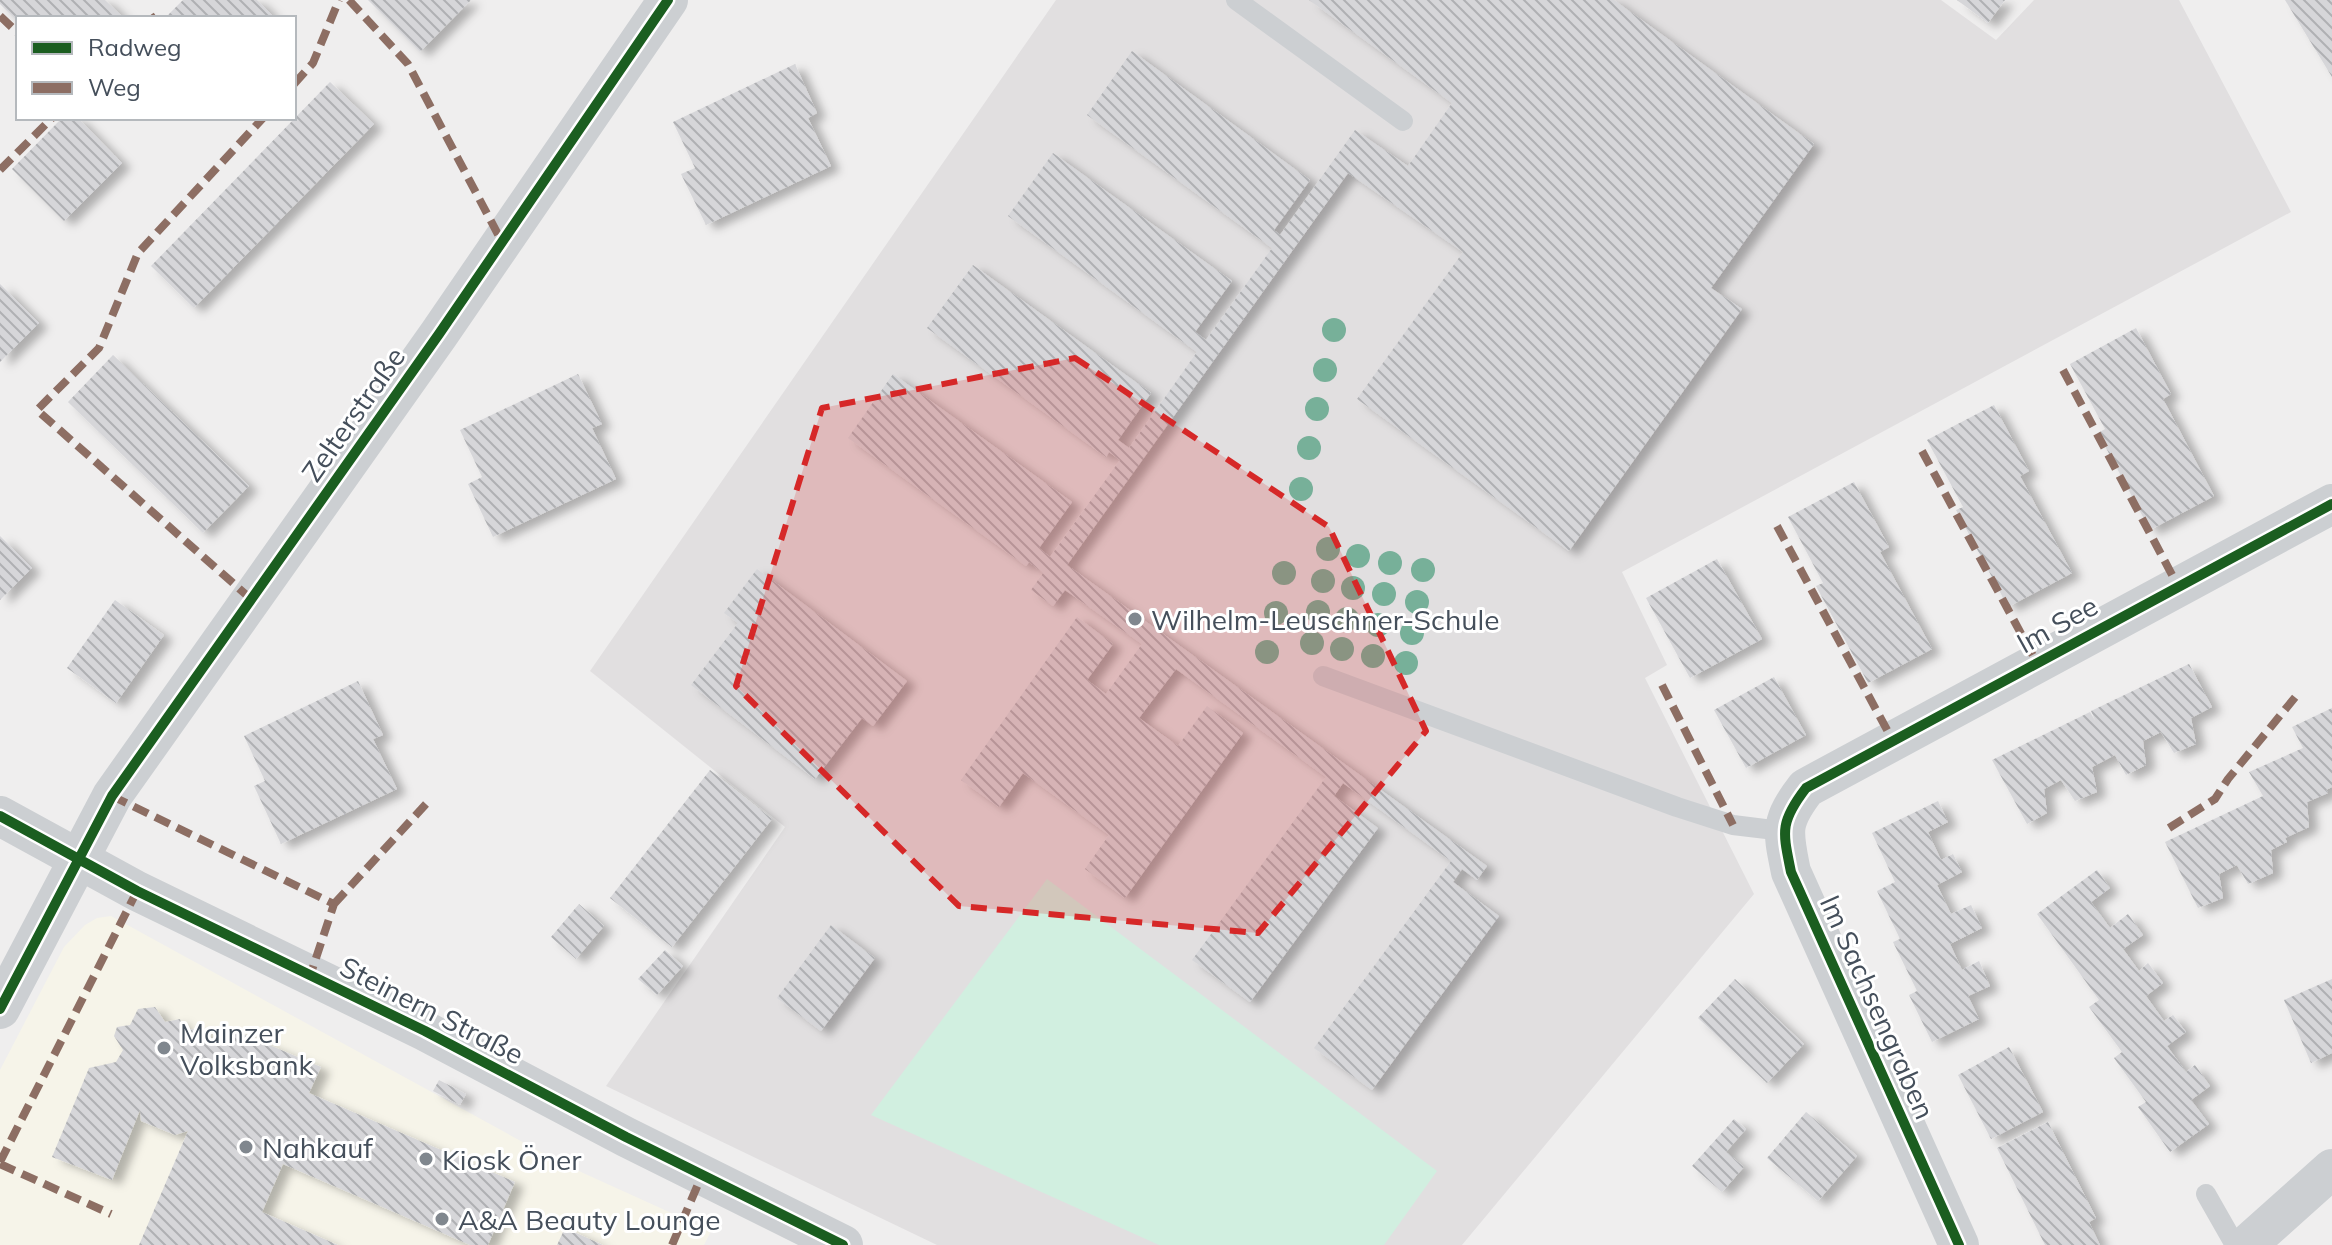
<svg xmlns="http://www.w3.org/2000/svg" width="2332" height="1245" font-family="Mulish,sans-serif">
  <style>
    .commercial { fill: #f6f4e9 }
    .education { fill: #e1dfe0 }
    .garden { fill: #d1efe0 }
    .building { fill: url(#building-back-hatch); filter: url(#shadow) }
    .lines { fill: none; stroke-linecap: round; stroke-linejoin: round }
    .service { stroke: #cccfd2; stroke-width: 20 }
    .minor { stroke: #cccfd2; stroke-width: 40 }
    .quiet { stroke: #8d6e63; stroke-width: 8; stroke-dasharray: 16 8; stroke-linecap: butt }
    .cycleway-casing { stroke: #fff; stroke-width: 15 }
    .cycleway { stroke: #1b5e20; stroke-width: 10 }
    .tree { fill: #77b099 }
    .marked { fill: #d62828; fill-opacity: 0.2; stroke: #d62828; stroke-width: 6; stroke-dasharray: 16 10; stroke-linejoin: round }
    .poi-dot { fill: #80878e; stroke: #fff; stroke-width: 3 }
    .labels { text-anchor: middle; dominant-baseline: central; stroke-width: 6; stroke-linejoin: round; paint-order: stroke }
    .street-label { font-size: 28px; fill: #454f5b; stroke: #fff }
    .poi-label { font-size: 28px; fill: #454f5b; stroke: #fff; text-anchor: start }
  </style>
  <defs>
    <pattern id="building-back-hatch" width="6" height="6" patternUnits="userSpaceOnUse" patternTransform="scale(2)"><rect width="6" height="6" fill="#d6d6d9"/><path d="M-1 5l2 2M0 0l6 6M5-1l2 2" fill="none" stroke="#afb0b3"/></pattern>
    <filter id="shadow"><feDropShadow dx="9" dy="5" stdDeviation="4" flood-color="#0004"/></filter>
  </defs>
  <rect width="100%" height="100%" fill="#efeeee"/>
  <path class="commercial" d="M111 916 559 1162 711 1231 704 1245H0V1070L64 947 85 925 97 918Z"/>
  <path class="education" d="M1056 0H1941L1996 40 2034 0H2179L2291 212 1622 572 1667 665 1645 678 1754 894 1462 1245H937L606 1086 785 827 590 671Z"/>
  <path class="garden" d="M1047 879 1437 1171 1384 1245H1159L871 1115Z"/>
  <path class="building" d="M0 0H105L124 18H18V22L0 4Z
    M183 0H257L272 15 269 18H165Z
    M368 0H471L420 52Z
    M1309 0H1614L1814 144 1711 288 1742 309 1569 551 1357 399 1463 252 1348 173 1067 565 1487 866 1477 880 1462 869 1453 882 1499 916 1372 1090 1314 1048 1451 861 1343 783 1334 796 1378 828 1250 1002 1192 960 1326 777 1176 669 1139 718 1178 746 1207 706 1243 733 1125 898 1085 869 1109 835 1023 773 999 807 961 780 1077 617 1113 644 1087 680 1106 694 1142 644 1065 590 1053 606 1031 590 1043 573 1029 562 1026 566 848 438 893 374 1072 502 1039 548 1050 557 1120 460 1109 452 1106 457 927 328 973 265 1151 393 1118 440 1129 448 1197 352 1008 216 1053 153 1232 281 1195 332 1206 340 1272 248 1087 115 1132 51 1310 180 1274 230 1280 235 1355 130 1408 166 1452 103Z
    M1957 0H2005L1988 23Z
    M2285 0H2332V77Z
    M795 64 817 113 808 118 831 166 706 225 681 174 695 168 673 122Z
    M330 82 374 124 194 308 151 266Z
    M62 118H78L122 163 64 221 12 169Z
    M0 284 39 323 0 362Z
    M2136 328 2171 394 2163 399 2214 496 2150 530 2098 433 2105 429 2070 364Z
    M113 355 249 486 203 533 68 402Z
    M578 374 602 424 592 428 616 479 493 537 468 484 482 477 460 430Z
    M1994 405 2029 471 2020 476 2072 573 2008 607 1956 510 1963 507 1927 440Z
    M1854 482 1889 547 1880 552 1932 649 1868 683 1816 586 1823 583 1788 517Z
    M0 536 32 568 0 600Z
    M1717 559 1762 639 1690 678 1646 598Z
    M757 569 907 681 873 726 862 718 815 779 691 685 738 623 724 613Z
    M115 600 164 635 116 703 67 668Z
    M2189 664 2212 707 2191 718 2196 744 2174 753 2161 732 2143 741 2146 765 2126 775 2115 755 2092 767 2097 792 2075 801 2061 780 2044 789 2047 813 2027 824 1992 760 2090 712 2098 726 2091 711Z
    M1774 677 1806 735 1746 768 1714 710Z
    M358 681 383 735 373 739 397 789 281 844 254 786 265 781 244 736Z
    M2332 708V787L2326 790 2328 793 2307 802 2309 827 2285 838 2287 842 2271 850 2273 873 2248 884 2237 865 2219 874 2223 898 2198 908 2165 842 2263 796 2249 772 2303 748 2292 727Z
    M710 770 772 819 672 947 610 898Z
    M1938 801 1948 822 1928 832 1941 860 1953 854 1962 872 1937 885 1951 914 1971 905 1982 928 1950 944 1962 970 1979 961 1990 986 1968 996 1979 1019 1932 1042 1909 995 1917 991 1893 942 1900 939 1877 891 1895 882 1872 833Z
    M2097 870 2110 888 2091 902 2110 928 2128 914 2143 935 2123 949 2139 971 2148 963 2163 983 2146 996 2164 1021 2173 1015 2186 1032 2167 1046 2186 1072 2195 1065 2210 1086 2191 1100 2209 1124 2170 1152 2138 1107 2146 1102 2114 1058 2122 1052 2089 1007 2099 1000 2037 914Z
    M579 904 604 926 576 959 551 937Z
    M831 925 875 958 821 1031 777 998Z
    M665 950 683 966 657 995 638 979Z
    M1735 979 1804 1044 1767 1083 1698 1018Z
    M2332 979V1053L2311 1063 2284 1000Z
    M155 1007 165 1022 180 1019 184 1031 203 1027 208 1041 228 1039 232 1029 321 1067 309 1093 515 1182 488 1245H470L283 1164 262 1212 338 1245H139L188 1131 175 1135 141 1121 140 1110 112 1180 52 1157 89 1068 116 1062 123 1050 114 1036 117 1027 130 1025 138 1009Z
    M2009 1047 2043 1112 1991 1139 1958 1075Z
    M439 1080 466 1094 460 1105 433 1091Z
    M1806 1112 1857 1156 1818 1201 1767 1158Z
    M1734 1119 1746 1129 1726 1152 1744 1167 1722 1192 1692 1166Z
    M2048 1122 2096 1218 2089 1222 2100 1245H2045L1997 1148Z
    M565 1228 603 1245H557Z"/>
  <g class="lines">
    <path class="service" d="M1236 0 1403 121
      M1323 676 1677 807 1733 825 1782 831
      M2206 1194 2235 1245"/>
    <path class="minor" d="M0 816 137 891 425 1031 626 1137 843 1245
      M0 1009 112 796 439 334 668 0
      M1959 1245 1791 872C1783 832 1779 823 1806 788L2332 504
      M2247 1245 2332 1169"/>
    <path class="quiet" d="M349 0 408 64 502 242
      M0 16 18 33
      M153 18 156 16
      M294 84 313 63 339 0
      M0 170 52 118
      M2063 370 2178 586
      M1922 451 2037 663
      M1777 526 1893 741
      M251 599 37 410 99 348 138 253 263 118
      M1662 685 1733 825
      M112 796 334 904 310 976
      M2169 828 2215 799 2228 779 2297 695
      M334 904 426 804
      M0 1162 137 891
      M0 1164 111 1214
      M672 1245 702 1175"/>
    <g class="cycleway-casing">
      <path id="cycleway" d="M0 816 137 891 425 1031 626 1137 843 1245
        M0 1009 112 796 439 334 668 0
        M1959 1245 1791 872C1783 832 1779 823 1806 788L2332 504"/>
    </g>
    <use href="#cycleway" class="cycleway"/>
  </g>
  <g class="tree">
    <circle cx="1334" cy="330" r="12"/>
    <circle cx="1325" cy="370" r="12"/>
    <circle cx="1317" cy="409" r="12"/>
    <circle cx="1309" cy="448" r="12"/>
    <circle cx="1301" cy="489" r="12"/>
    <circle cx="1328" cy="549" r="12"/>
    <circle cx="1358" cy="556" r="12"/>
    <circle cx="1390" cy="563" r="12"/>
    <circle cx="1423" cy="570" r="12"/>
    <circle cx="1284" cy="573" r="12"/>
    <circle cx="1323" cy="581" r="12"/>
    <circle cx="1353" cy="588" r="12"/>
    <circle cx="1384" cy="594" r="12"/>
    <circle cx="1417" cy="602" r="12"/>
    <circle cx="1318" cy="612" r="12"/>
    <circle cx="1276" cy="613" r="12"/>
    <circle cx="1347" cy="619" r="12"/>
    <circle cx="1378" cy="625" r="12"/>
    <circle cx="1412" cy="633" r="12"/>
    <circle cx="1312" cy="643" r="12"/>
    <circle cx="1342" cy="649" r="12"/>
    <circle cx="1267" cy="652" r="12"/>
    <circle cx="1373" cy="656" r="12"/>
    <circle cx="1406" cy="663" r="12"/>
  </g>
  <path class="marked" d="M1075 358 1329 527 1426 731 1258 933 959 906 736 686 822 408Z"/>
  <g class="poi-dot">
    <circle cx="1135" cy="619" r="8"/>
    <circle cx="164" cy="1048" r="8"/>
    <circle cx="246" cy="1147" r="8"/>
    <circle cx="426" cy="1159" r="8"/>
    <circle cx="442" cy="1219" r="8"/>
  </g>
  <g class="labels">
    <g class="street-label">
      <text transform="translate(353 414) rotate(-55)">Zelterstraße</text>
      <text transform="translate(2057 624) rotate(-29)">Im See</text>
      <text transform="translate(1878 1007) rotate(66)">Im Sachsengraben</text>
      <text transform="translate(432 1010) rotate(27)">Steinern Straße</text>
    </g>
    <g class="poi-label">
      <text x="1151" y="619">Wilhelm-Leuschner-Schule</text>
      <text x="180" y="1032">Mainzer<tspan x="180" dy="32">Volksbank</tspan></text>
      <text x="262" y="1147">Nahkauf</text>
      <text x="442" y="1159">Kiosk Öner</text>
      <text x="458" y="1219">A&amp;A Beauty Lounge</text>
    </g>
  </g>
  <rect x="16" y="16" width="280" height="104" fill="#ffffff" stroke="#b5b9bd" stroke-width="2"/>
  <rect x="32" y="42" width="40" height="12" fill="#1b5e20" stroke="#b5b9bd" stroke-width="2"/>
  <text x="88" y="56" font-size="24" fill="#454f5b">Radweg</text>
  <rect x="32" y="82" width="40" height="12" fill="#8d6e63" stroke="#b5b9bd" stroke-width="2"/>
  <text x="88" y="96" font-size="24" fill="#454f5b">Weg</text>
</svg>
